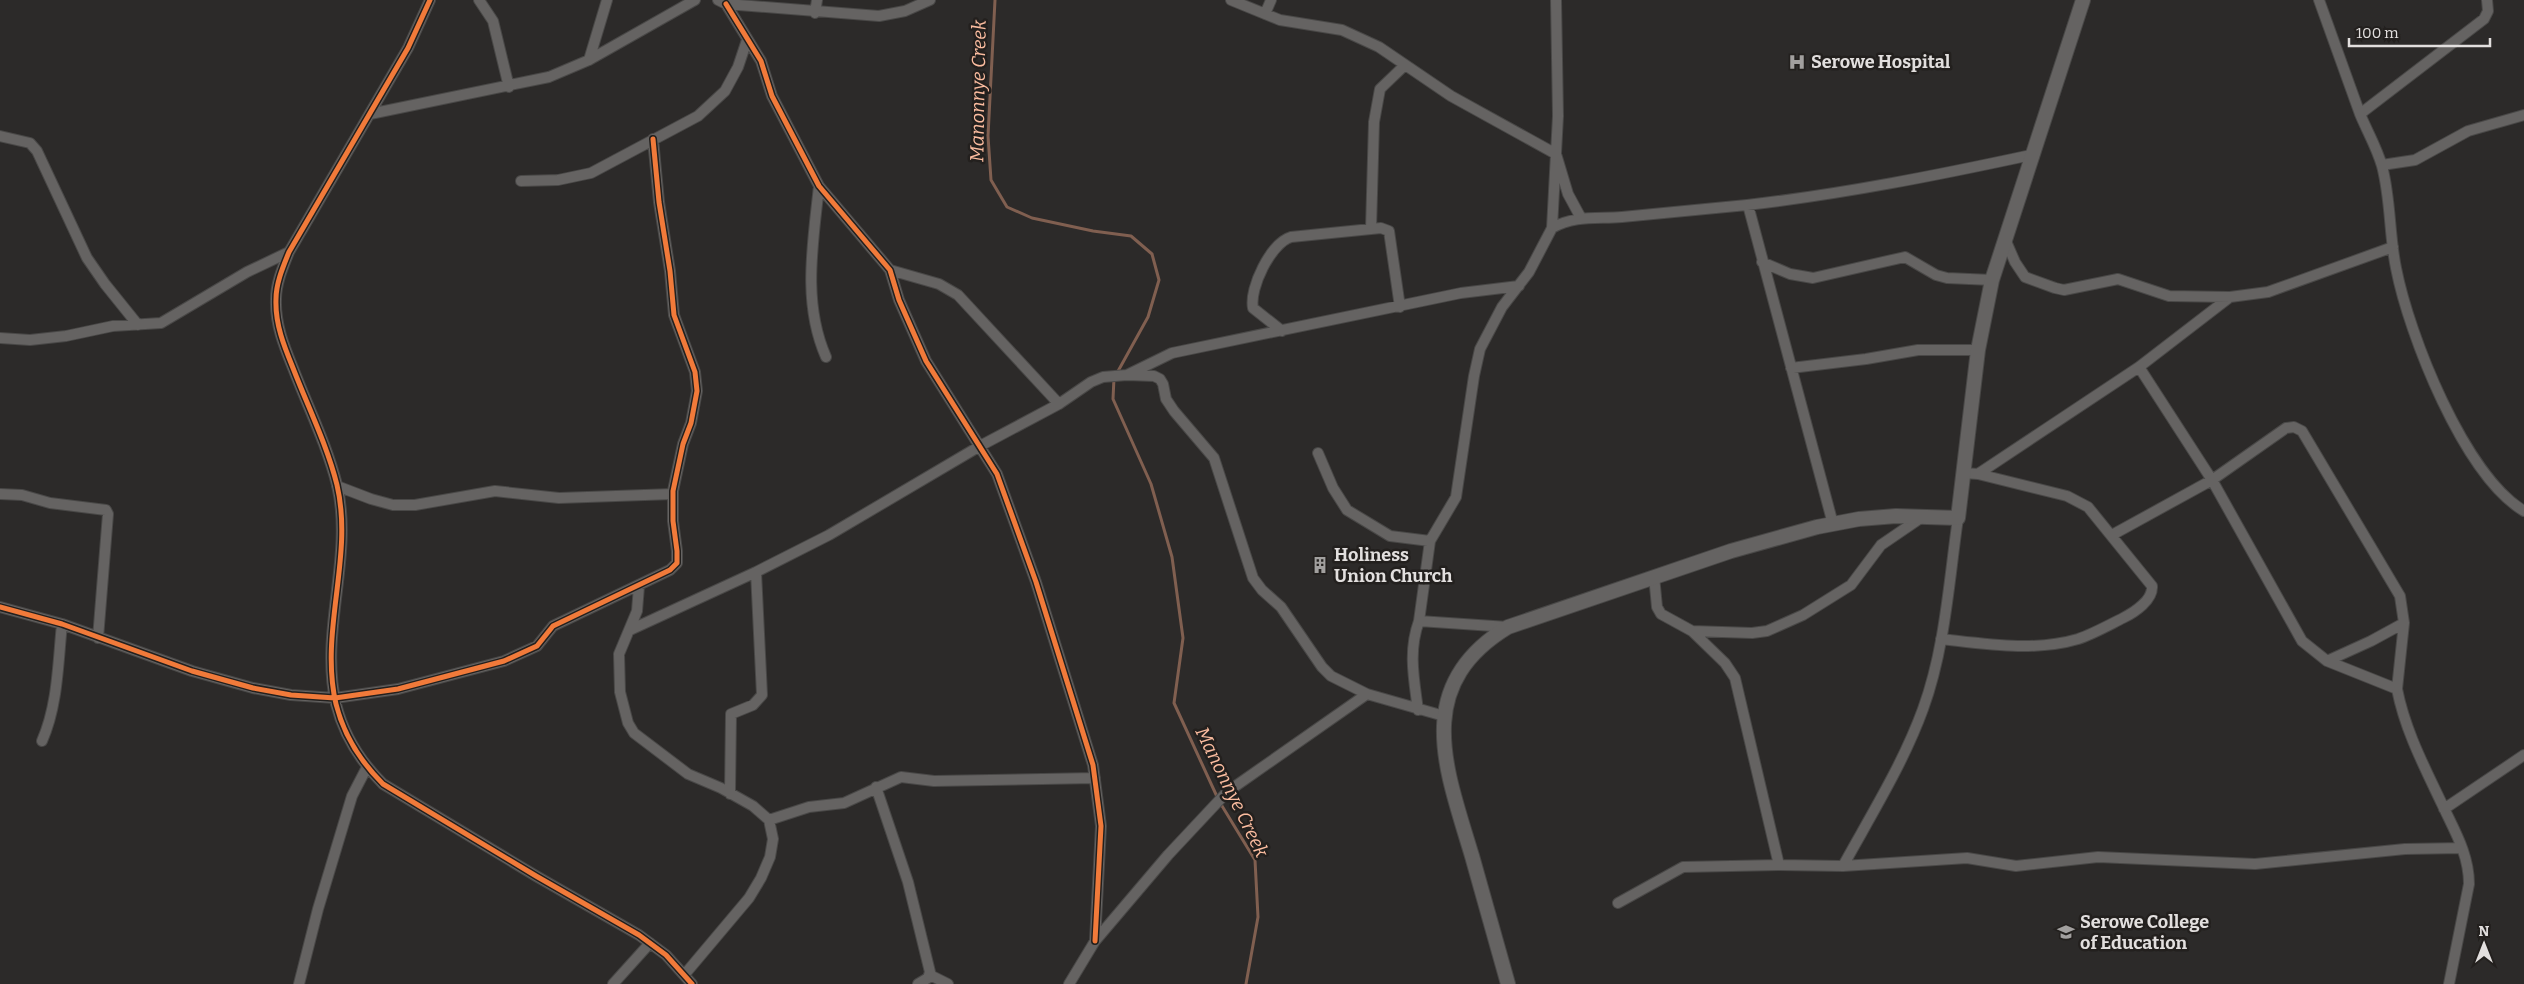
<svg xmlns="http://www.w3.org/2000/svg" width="2524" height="984" font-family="Bitter,serif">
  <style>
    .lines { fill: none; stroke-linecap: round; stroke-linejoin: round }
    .stream { stroke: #805f50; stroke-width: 3 }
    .minor-casing { stroke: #494847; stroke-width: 12 }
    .tertiary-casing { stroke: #494847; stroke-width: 16 }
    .minor { stroke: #656362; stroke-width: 10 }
    .tertiary { stroke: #656362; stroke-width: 14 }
    .cycleway-casing { stroke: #23201e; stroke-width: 8 }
    .cycleway { stroke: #f17a3a; stroke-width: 5 }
    .labels { text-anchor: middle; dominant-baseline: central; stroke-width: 5; stroke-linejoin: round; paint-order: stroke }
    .poi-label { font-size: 18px; font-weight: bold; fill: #e2dfde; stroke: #23201e; text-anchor: start }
    .water-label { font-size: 19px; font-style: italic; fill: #fcbda0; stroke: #23201e }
  </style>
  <rect width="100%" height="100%" fill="#2c2a29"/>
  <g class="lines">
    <path class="stream" d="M995 0 988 136 991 180 1007 207 1032 218 1093 231 1131 236 1152 254 1159 280 1148 317 1117 373
      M1114 378 1113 399 1151 484 1172 557 1183 638 1174 703 1219 801 1255 860 1258 917 1246 984"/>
    <g class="minor-casing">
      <path id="minor" d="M430 0 408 48 289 252C283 267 276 283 276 299 275 324 284 346 293 368 308 407 327 445 337 485 354 557 319 631 336 704 344 736 360 761 383 784L536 876 639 935 666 955 692 984
        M479 0 493 21 509 87
        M718 0 726 4 879 16 905 11 930 0
        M1231 0 1280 20 1342 30 1379 47 1451 96 1556 154 1568 194 1581 218
        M2319 0C2333 38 2346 76 2360 114 2367 131 2377 148 2382 166 2391 200 2389 234 2396 268 2409 335 2464 475 2524 511
        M726 4 761 61 772 96 819 186 890 270 899 300 926 361 997 474 1036 582 1093 765 1101 826 1095 941
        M815 13 817 0
        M1265 14 1271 0
        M589 60 607 0
        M370 114 549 77 589 60 695 0
        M2360 114 2484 19 2488 11 2487 0
        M0 136 30 143 37 151 87 258 105 284 138 325
        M2382 165 2415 160 2468 131 2524 115
        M521 181 558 180 591 173 698 116 725 91 738 67 747 40
        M819 186C813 243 802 303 826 357
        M1748 205 1833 524
        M1552 228C1575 215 1597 219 1622 217 1664 213 1706 209 1747 205 1843 194 1938 175 2031 155
        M1371 229 1374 122 1380 89 1404 66
        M2005 239 2015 262 2025 277 2055 288 2064 290 2118 279 2169 296 2230 297
        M1762 262 1790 274 1813 278 1905 257 1936 275 1947 278 1992 280
        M890 270 939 284 958 295 1059 404
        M1282 331 1253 308C1249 288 1271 243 1291 237L1381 228 1389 231 1400 307
        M0 338 30 340 66 336 113 326 161 323 247 272 289 252
        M2139 367 2212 480 2302 641 2327 661 2397 689
        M1791 368 1866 359 1918 350H1978
        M1127 375 1154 376 1160 379 1163 384 1166 399 1174 411 1214 458 1253 578 1262 590 1281 607 1322 667 1331 676 1367 694
        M1318 453 1333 488 1347 510 1390 536 1430 541
        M1964 473 1978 474 2139 367 2230 297 2268 292 2393 247
        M337 486 371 499 393 505H415L495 491 559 498 673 494
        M0 494 22 495 50 503 106 510 108 514 98 638
        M2112 535 2212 480 2286 428 2294 427 2302 431 2400 596 2404 623 2397 689C2405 730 2424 766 2442 804 2454 830 2469 854 2469 884L2449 984
        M1654 576 1657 607 1661 614 1692 631 1725 663 1735 678 1779 865 1843 866 1967 858 2016 866 2098 857 2255 864 2405 849 2462 848
        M639 586 637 611 619 654 620 692 628 723 634 733 688 774 721 788 753 806 769 820 773 839 770 857 761 878 749 898 685 974
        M0 607 62 624 192 671 253 688 291 695 335 698 398 689 504 661 537 646 553 626 670 570 677 563V551L673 521V491L683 444 691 423 697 391 695 372 674 315 670 271 659 202 653 139
        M1508 627 1419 621 1430 541 1456 497 1474 376 1480 349 1502 307 1529 272 1552 228 1558 116 1556 0
        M630 630 756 572 829 535 980 446 1059 404 1091 382 1103 377 1127 375 1172 353 1461 293 1519 286
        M1692 631 1752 633 1767 631 1803 615 1851 585 1881 545 1922 517
        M1941 639C1986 644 2034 652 2078 639 2093 634 2109 625 2123 618 2135 612 2153 600 2152 586L2088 507 2067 496 1978 474
        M2327 661 2371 641 2404 623
        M1418 710C1414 679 1408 651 1419 621
        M42 741C58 705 58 662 62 624
        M876 787 908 882 930 972 928 978 918 984
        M730 794 731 714 753 705 762 695 756 572
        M2444 809 2524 755
        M769 820 809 807 844 803 901 777 934 781 1095 778
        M1843 866C1871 815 1903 764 1923 709 1945 649 1949 581 1958 518
        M1618 903 1683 867 1779 865
        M930 975 948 984
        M299 984 318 909 352 796 367 767
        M613 984 650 943
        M1069 984 1095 941 1168 855 1227 792 1367 694 1444 716"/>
    </g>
    <g class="tertiary-casing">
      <path id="tertiary" d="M1508 984C1496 941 1484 899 1472 856 1446 769 1411 686 1508 627L1731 551 1817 527 1859 519 1896 516 1958 518 1978 350 1992 280 2083 0"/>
    </g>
    <use href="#minor" class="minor"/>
    <use href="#tertiary" class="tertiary"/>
    <g class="cycleway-casing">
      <path id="cycleway" d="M430 0 408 48 289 252C283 267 276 283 276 299 275 324 284 346 293 368 308 407 327 445 337 485 354 557 319 631 336 704 344 736 360 761 383 784L536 876 639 935 666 955 692 984
        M726 4 761 61 772 96 819 186 890 270 899 300 926 361 997 474 1036 582 1093 765 1101 826 1095 941
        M0 607 62 624 192 671 253 688 291 695 335 698 398 689 504 661 537 646 553 626 670 570 677 563V551L673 521V491L683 444 691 423 697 391 695 372 674 315 670 271 659 202 653 139"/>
    </g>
    <use href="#cycleway" class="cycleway"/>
  </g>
  <defs>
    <g id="hospital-bare" transform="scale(1.35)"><path d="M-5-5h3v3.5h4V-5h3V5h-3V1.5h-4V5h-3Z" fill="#a2a09f" stroke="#23201e" stroke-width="2.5" paint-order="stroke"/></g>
    <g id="building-bare" transform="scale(1.35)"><path d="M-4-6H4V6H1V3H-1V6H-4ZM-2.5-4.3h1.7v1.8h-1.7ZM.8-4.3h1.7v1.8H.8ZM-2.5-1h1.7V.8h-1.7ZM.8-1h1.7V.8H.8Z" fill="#a2a09f" stroke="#23201e" stroke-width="2.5" paint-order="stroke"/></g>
    <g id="university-bare" transform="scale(1.35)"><path d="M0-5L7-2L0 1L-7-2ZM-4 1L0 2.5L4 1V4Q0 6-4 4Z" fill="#a2a09f" stroke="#23201e" stroke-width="2.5" paint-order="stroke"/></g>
  </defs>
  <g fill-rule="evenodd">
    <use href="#hospital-bare" x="1797" y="62"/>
    <use href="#building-bare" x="1320" y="565"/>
    <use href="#university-bare" x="2066" y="932"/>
  </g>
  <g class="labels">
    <g class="poi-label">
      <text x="1811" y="62">Serowe Hospital</text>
      <text x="1334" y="555">Holiness<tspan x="1334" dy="21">Union Church</tspan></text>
      <text x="2080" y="922">Serowe College<tspan x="2080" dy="21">of Education</tspan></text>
    </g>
    <g class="water-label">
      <text transform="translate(978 91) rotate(-89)">Manonnye Creek</text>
      <text transform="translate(1232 792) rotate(64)">Manonnye Creek</text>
    </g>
  </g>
  <g transform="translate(2484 944)" stroke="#23201e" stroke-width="4" paint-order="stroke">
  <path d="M0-4L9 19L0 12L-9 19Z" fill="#e2dfde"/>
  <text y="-8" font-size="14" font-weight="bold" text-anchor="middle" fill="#e2dfde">N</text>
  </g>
  <path d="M2349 38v8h141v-8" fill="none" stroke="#e2dfde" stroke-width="2.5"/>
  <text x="2356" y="38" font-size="15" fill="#e2dfde" stroke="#23201e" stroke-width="4" paint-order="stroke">100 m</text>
</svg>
